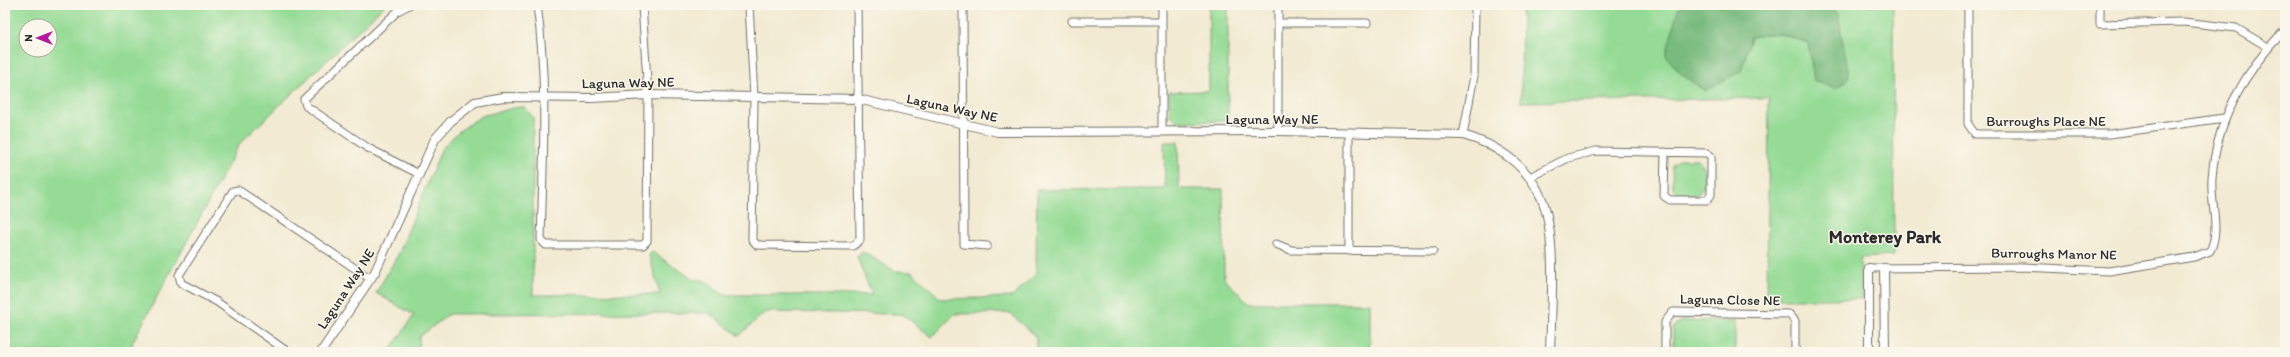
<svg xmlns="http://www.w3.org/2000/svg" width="2290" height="357" font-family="Itim,sans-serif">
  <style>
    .green { fill: #95db95; stroke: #608360; fill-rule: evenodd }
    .forest { fill: #78bb7e; stroke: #527354 }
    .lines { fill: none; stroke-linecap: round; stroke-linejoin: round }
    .minor-casing { stroke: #716e65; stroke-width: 9 }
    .tertiary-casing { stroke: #716e65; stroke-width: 10 }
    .minor { stroke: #fff; stroke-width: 7 }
    .tertiary { stroke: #fff; stroke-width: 8 }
    .labels { text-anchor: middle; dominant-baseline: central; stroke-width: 3; stroke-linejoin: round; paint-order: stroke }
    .street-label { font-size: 14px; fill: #2b2b2b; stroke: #fbf7ec }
    .district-label { font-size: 18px; font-weight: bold; fill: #2b2b2b; stroke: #fbf7ec }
  </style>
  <rect width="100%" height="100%" fill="#fbf7ec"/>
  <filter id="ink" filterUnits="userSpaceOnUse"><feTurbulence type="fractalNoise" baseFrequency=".025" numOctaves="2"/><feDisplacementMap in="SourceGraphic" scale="8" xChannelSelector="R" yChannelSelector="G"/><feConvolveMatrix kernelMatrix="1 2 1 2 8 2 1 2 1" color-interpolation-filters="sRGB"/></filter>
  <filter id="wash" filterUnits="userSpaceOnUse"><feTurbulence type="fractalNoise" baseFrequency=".012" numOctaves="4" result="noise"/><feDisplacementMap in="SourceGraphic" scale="16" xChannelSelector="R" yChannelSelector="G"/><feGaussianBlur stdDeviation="0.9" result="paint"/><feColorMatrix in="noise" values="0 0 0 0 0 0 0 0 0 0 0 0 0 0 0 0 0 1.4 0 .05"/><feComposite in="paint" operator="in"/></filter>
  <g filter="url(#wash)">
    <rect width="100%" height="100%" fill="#f2ead2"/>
    <path class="green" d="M5 5H385L240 143 133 341 130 352H5ZM26 26H50V50H26Z
      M1209 5H1228V121L1177 122 1170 115 1169 92 1209 91Z
      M1522 5H1893L1894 256 1860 258 1862 299H1767L1769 98 1521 102Z
      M518 107H525L533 118V295L660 294 649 255 652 252 694 280H703L724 295H872L857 257 863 252 895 271 912 272 941 299 1012 297 1036 274 1037 190 1165 189 1164 142H1178L1179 189H1223L1224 279 1249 303H1370V352H1036V337L1010 313 955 314 932 337 902 314 765 312 739 336 709 313 449 314 419 337V352H389L414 315 376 293 399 253 442 148 458 132 481 116Z
      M1680 159H1697L1704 167V187L1697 195H1679L1673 189 1672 165Z
      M1681 321H1735V352H1673V327Z"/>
    <path class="forest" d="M1685 5H1831L1838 14 1849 77 1836 89 1814 81 1808 43 1778 33 1751 37 1741 71 1705 91 1681 74 1666 56 1678 9Z"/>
  </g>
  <g filter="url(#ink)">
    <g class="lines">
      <g class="minor-casing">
        <path id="minor" d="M409 5 399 10 304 99 306 106 368 148 419 174
          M537 5C548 83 543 162 541 240L546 245H643L647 241 648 95 642 5
          M749 5 754 97 752 239 757 245 853 246 860 240 857 5
          M963 5 964 244 987 246
          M1968 5V124L1975 134H2110L2224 118
          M2100 5V24L2184 22 2236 28 2268 47
          M1072 21H1162
          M1279 23H1367
          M1162 131V5
          M1278 131V5
          M1349 132V251
          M1463 135 1474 76 1475 5
          M1530 177 1568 158 1596 151 1707 153 1711 156V195L1707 200H1670L1664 196 1665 152
          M1276 244 1291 250 1433 251
          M1869 268 2023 267 2109 271 2194 257 2210 251C2221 230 2210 202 2212 178 2216 121 2245 70 2285 30
          M288 352 217 302 181 283 179 275 233 191 238 190 371 279
          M1665 352V322L1673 312 1789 314 1795 321V352"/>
      </g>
      <g class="tertiary-casing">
        <path id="tertiary" d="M1869 268V352
          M1884 268 1885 352
          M321 352 375 272 435 139 451 121 475 102 503 97 592 98 648 95 858 99 998 132 1278 131 1463 135C1495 144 1526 164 1540 195 1558 230 1551 311 1550 352"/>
      </g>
      <use href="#minor" class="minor"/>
      <use href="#tertiary" class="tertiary"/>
    </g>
  </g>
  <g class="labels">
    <g class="street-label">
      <text transform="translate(628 83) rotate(-1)">Laguna Way NE</text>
      <text transform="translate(952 108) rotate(12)">Laguna Way NE</text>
      <text x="1272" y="119">Laguna Way NE</text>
      <text x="2046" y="121">Burroughs Place NE</text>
      <text transform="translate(2054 254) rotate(1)">Burroughs Manor NE</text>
      <text transform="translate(346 289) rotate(-57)">Laguna Way NE</text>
      <text transform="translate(1730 300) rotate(1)">Laguna Close NE</text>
    </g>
    <g class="district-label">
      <text x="1885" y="237">Monterey Park</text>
    </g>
  </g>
  <rect width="2290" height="357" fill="none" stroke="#fbf7ec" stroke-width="20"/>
  <g transform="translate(38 38) rotate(270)"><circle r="19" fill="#fbf7ec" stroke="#a8a59f"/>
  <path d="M0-3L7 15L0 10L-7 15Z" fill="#b5179e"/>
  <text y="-6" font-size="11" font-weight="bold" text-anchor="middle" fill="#2b2b2b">N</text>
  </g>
</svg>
